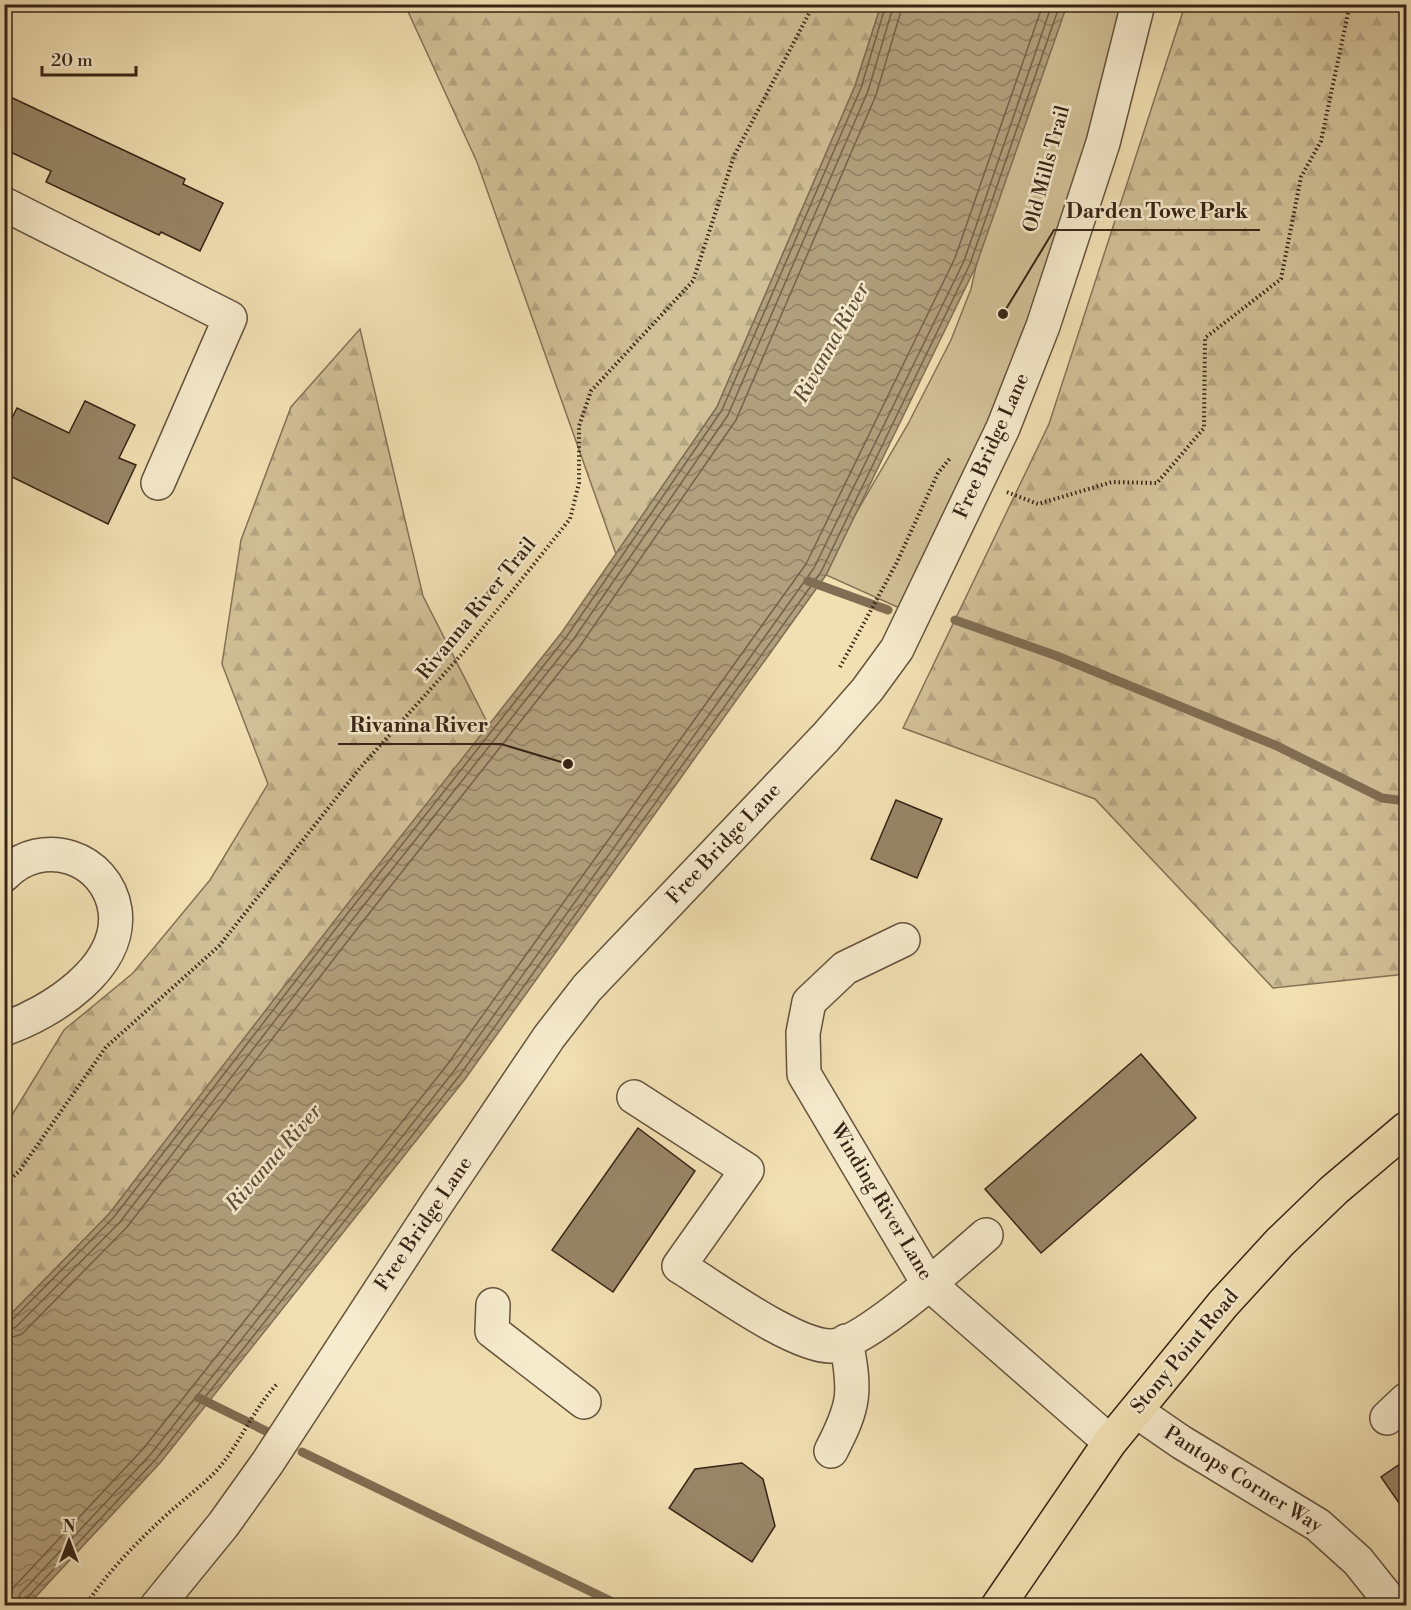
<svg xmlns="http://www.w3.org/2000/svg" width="1411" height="1610" font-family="'Libre Bodoni',serif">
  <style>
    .green { fill: #d1c097; stroke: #847256; stroke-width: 1.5 }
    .forest { fill: url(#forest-firs); stroke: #847256; stroke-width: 1.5 }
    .water { fill: url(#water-waves); stroke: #806e54; stroke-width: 1.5 }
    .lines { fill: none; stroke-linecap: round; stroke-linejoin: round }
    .shore { stroke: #74624a; stroke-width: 1.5 }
    .stream { stroke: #806e54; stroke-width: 9 }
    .building { fill: #978667; stroke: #362416; stroke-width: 1.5 }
    .minor-casing { stroke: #65533d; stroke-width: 36 }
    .major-casing { stroke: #362416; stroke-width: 36 }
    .path { stroke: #362416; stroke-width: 4; stroke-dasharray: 1.5 3; stroke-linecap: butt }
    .minor { stroke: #f6ebcd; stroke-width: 33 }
    .major { stroke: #f1e0b2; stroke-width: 33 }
    .labels { text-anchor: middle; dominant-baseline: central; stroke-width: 5; stroke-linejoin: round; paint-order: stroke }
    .street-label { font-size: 20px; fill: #362416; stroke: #f6ebcd }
    .water-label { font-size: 21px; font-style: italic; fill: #614f3a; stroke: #f6ebcd }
    .leader { fill: none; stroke: #362416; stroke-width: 2 }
    .callout-dot { fill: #362416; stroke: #f6ebcd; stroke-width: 2 }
    .callout-label { font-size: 21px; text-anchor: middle; font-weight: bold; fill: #362416; stroke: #f6ebcd; stroke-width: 5; stroke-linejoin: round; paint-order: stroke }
  </style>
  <defs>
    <pattern id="forest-firs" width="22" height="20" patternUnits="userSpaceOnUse" patternTransform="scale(1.5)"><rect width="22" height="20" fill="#d1c097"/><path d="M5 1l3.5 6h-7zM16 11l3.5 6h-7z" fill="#b4a581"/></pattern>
    <pattern id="water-waves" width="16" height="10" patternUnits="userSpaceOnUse" patternTransform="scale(1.5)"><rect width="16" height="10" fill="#b1a07d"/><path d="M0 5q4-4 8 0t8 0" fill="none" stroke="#918265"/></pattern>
  </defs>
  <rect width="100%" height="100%" fill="#f1e0b2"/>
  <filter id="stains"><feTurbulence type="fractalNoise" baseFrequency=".00333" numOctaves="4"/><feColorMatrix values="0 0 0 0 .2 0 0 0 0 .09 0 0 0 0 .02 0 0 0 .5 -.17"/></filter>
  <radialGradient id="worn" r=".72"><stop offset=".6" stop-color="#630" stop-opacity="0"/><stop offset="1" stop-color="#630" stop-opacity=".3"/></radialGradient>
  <path class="green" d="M1060 5H1137L1095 155 915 615 826 575 852 520 908 424 951 340 971 289 985 226Z"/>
  <path class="forest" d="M405 5H881L855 86 717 407 616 554 477 162Z
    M1185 5H1406V974L1273 988 1095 799 903 728 1049 424Z
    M360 329 423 596 489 726 109 1214 5 1320 4 1128 64 1030 133 973 210 880 268 784 222 664 241 540 291 407Z"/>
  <path class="water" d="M881 5H1067L976 266 826 575 465 1079 160 1463 28 1605H5V1320L109 1214 342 911 562 632 717 407 855 86Z"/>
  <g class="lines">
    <path class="shore" d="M4 1323 11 1321 114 1217 347 914 567 636 722 410 861 88 886 4
      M4 1331 16 1327 120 1222 353 919 573 640 728 415 868 91 894 4
      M4 1340 22 1334 127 1227 360 925 580 646 736 420 876 95 903 4
      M7 1606 13 1588 143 1449 447 1065 806 564 955 258 1043 4
      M16 1606 20 1594 150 1455 454 1071 814 568 964 261 1052 4
      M24 1606 26 1599 156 1459 460 1075 821 572 970 264 1060 4"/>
    <path class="stream" d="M808 581 888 610
      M955 620 1057 656 1277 746 1382 798 1406 801
      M199 1398 270 1433
      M302 1452 621 1606"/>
  </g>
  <path class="building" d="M4 94 185 179 183 184 223 203 200 251 161 232 159 235 46 182 51 171 4 149Z
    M85 401 135 425 119 458 136 465 108 524 4 473V434L17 408 69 433Z
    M896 800 942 819 917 878 871 859Z
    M1141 1054 1196 1118 1041 1253 985 1189Z
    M638 1128 695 1171 613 1292 552 1250Z
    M1406 1460V1513L1381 1477Z
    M742 1463 763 1479 775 1526 752 1562 669 1508 695 1469Z"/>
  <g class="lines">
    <g class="minor-casing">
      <path id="minor" d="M4 204 230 318 158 483
        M4 875C42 835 107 857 115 910 123 968 50 1013 4 1029
        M903 940 845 968 809 1002 803 1033 804 1074 928 1283 1110 1442
        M634 1097 747 1170 679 1266C714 1287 793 1346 831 1346 864 1345 958 1259 986 1235
        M493 1305 492 1331 584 1402
        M1136 1411 1181 1442 1318 1525 1358 1561 1394 1606
        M1387 1418 1406 1400
        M831 1451C855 1405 856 1392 846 1341
        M157 1606 223 1525 268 1462 437 1203 549 1037 587 988 825 738 867 690 897 649 1003 428 1043 326 1103 143 1138 4"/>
    </g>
    <g class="major-casing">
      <path id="major" d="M998 1606 1110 1442 1223 1304 1280 1242 1334 1190 1406 1129"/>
    </g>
    <path class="path" d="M1007 492 1038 504 1112 482 1157 483 1204 428 1205 338 1281 279 1301 177 1321 141 1350 4
      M840 667 896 564 938 473 951 457
      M4 1186 20 1170 106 1047 219 946 360 768 461 655 570 519 579 483V426L591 391 693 281 734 156 814 4
      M85 1606C107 1573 133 1546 162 1519 180 1502 200 1488 217 1470 240 1444 253 1409 278 1383"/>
    <use href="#minor" class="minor"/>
    <use href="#major" class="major"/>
  </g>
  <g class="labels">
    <g class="street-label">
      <text transform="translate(1047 169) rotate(-75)">Old Mills Trail</text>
      <text transform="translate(992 446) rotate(-66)">Free Bridge Lane</text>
      <text transform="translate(477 609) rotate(-51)">Rivanna River Trail</text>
      <text transform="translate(724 844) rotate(-47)">Free Bridge Lane</text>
      <text transform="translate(881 1202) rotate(59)">Winding River Lane</text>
      <text transform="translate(424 1224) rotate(-56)">Free Bridge Lane</text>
      <text transform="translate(1185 1352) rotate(-50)">Stony Point Road</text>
      <text transform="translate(1243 1480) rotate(32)">Pantops Corner Way</text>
    </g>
    <g class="water-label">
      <text transform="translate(832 343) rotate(-61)">Rivanna River</text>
      <text transform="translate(274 1158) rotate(-49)">Rivanna River</text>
    </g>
  </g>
  <path class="leader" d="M1003 314L1054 230H1260M568 764L501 744H338"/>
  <g class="callout-dot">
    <circle cx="1003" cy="314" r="6"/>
    <circle cx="568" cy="764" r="6"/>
  </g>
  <g class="callout-label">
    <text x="1157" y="218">Darden Towe Park</text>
    <text x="419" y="732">Rivanna River</text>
  </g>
  <rect width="1411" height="1610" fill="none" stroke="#f1e0b2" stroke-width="24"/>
  <rect x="6" y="6" width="1399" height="1598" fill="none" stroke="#362416" stroke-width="3"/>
  <rect x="12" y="12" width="1387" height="1586" fill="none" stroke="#362416" stroke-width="1.5"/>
  <g transform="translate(69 1541)" stroke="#f6ebcd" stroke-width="4.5" paint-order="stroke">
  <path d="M0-4.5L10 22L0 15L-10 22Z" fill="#362416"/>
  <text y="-9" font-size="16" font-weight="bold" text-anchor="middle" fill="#362416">N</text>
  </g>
  <path d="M42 66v9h94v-9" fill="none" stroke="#362416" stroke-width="3"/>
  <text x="51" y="66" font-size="18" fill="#362416" stroke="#f6ebcd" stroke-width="4.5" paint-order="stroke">20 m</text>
  <rect width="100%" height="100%" filter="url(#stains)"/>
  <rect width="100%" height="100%" fill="url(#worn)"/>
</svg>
